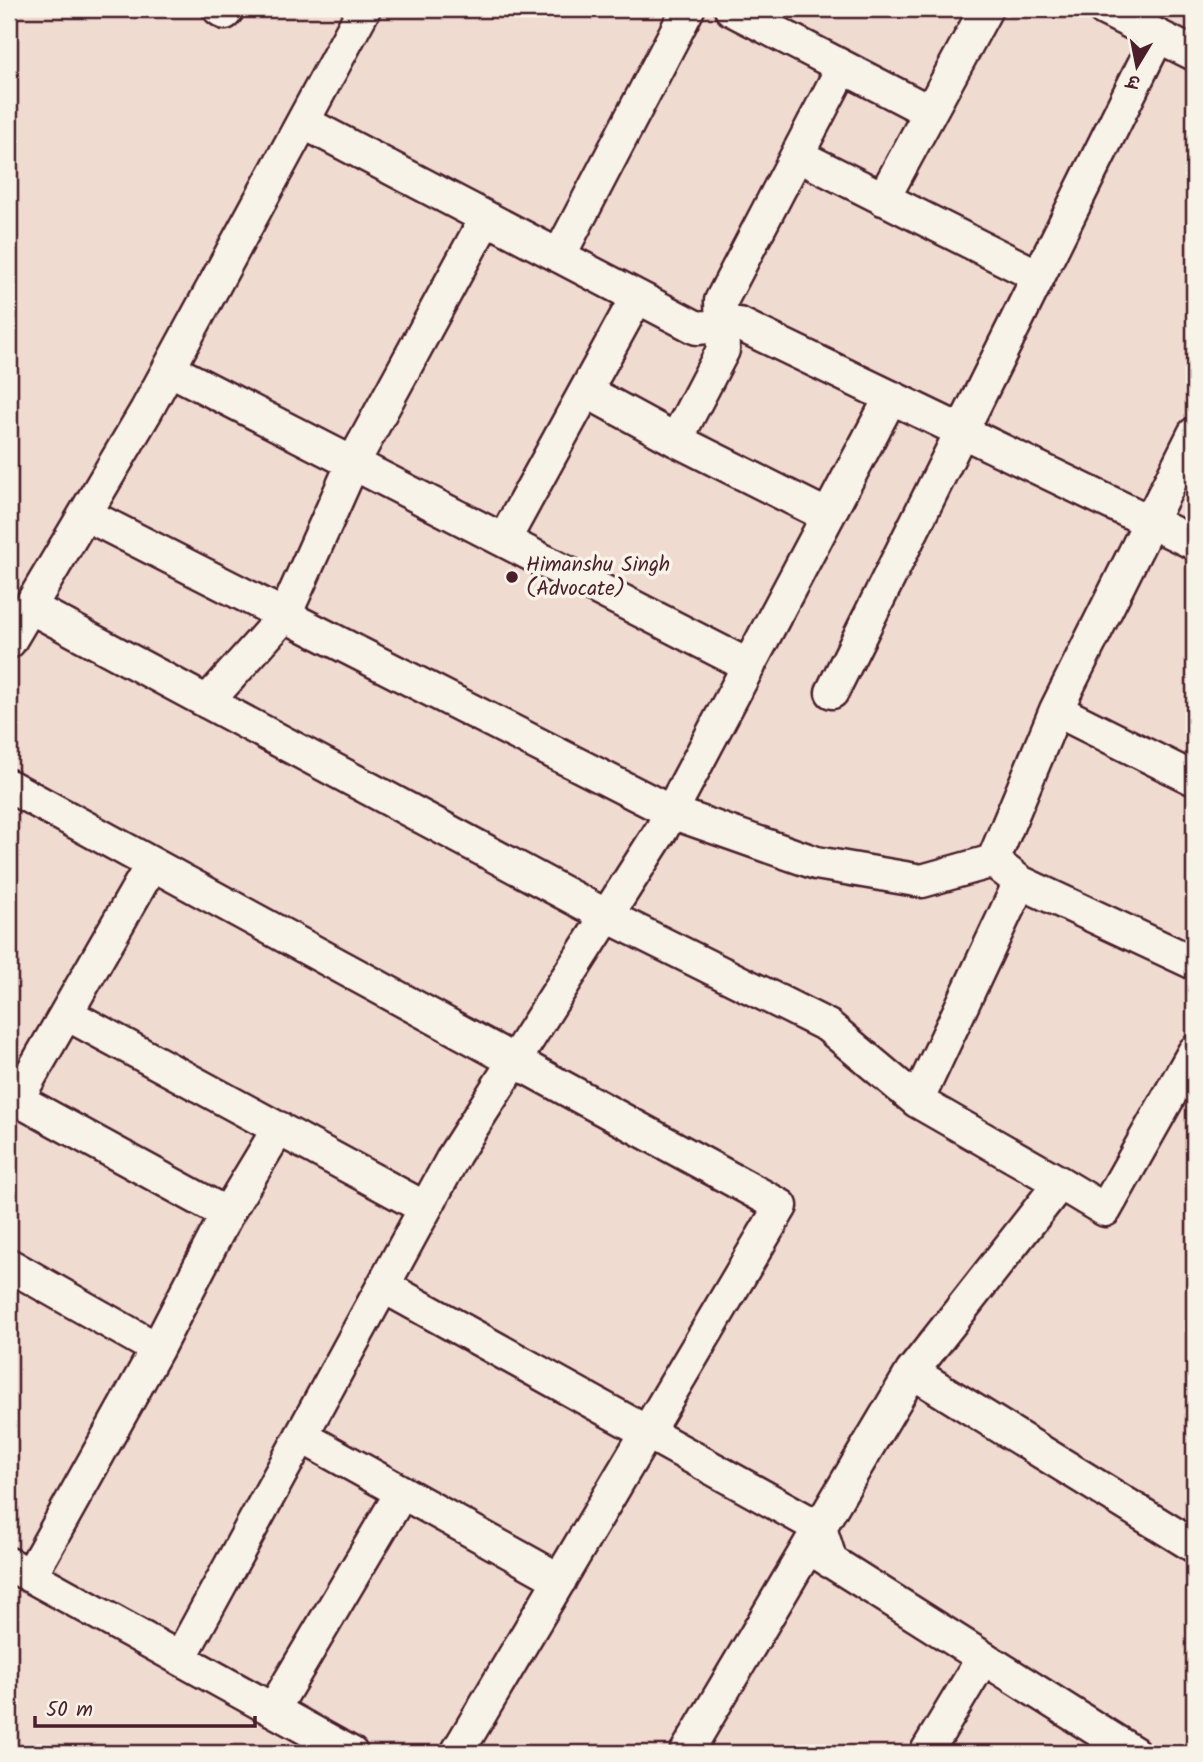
<svg xmlns="http://www.w3.org/2000/svg" width="1203" height="1762" font-family="Kalam,'Playpen Sans Deva',sans-serif">
  <style>
    .lines { fill: none; stroke-linecap: round; stroke-linejoin: round }
    .minor-casing { stroke: #4a1f2b; stroke-width: 37 }
    .minor { stroke: #f7f3e8; stroke-width: 32 }
    .poi-dot { fill: #4a1f2b; stroke: #f7f3e8; stroke-width: 2.5 }
    .labels { text-anchor: middle; dominant-baseline: central; stroke-width: 7; stroke-linejoin: round; paint-order: stroke }
    .poi-label { font-size: 21px; fill: #4a1f2b; stroke: #f7f3e8; text-anchor: start }
  </style>
  <rect width="100%" height="100%" fill="#f0dbd1"/>
  <filter id="ink" filterUnits="userSpaceOnUse"><feTurbulence type="fractalNoise" baseFrequency=".0143" numOctaves="2"/><feDisplacementMap in="SourceGraphic" scale="14" xChannelSelector="R" yChannelSelector="G"/><feConvolveMatrix kernelMatrix="1 2 1 2 8 2 1 2 1" color-interpolation-filters="sRGB"/></filter>
  <g filter="url(#ink)">
    <g class="lines">
      <g class="minor-casing">
        <path id="minor" d="M219 9 225 13 228 9
          M731 9 930 112
          M1104 9 1194 54
          M303 122 697 328 739 324 1194 543
          M797 155 1038 276
          M883 199 986 9
          M559 256 688 9
          M169 369 749 666
          M586 391 676 440 828 516
          M676 440 723 350 721 301 843 67
          M85 514 671 812 816 863 922 881 993 861
          M504 540 637 297
          M30 607 607 916 828 1026 917 1101
          M9 642 146 411 364 9
          M832 692 1158 36
          M207 702 285 615 353 463 486 218
          M1056 710 1194 779
          M9 786 781 1206 457 1753
          M1020 882 1194 963
          M67 1014 425 1208
          M9 1095 227 1214
          M17 1099 152 864
          M1060 1183 1105 1210 1194 1052
          M9 1265 157 1349
          M383 1286 820 1528 831 1562
          M912 1372 1194 1546
          M301 1436 560 1580
          M813 1550 1134 1753
          M9 1564 351 1753
          M30 1576 157 1349 227 1214 279 1128
          M180 1658 455 1154 662 829 891 397
          M273 1710 402 1492
          M686 1753 912 1372 1060 1183 917 1101 1020 882 993 861 1056 710 1194 434
          M926 1753 983 1658"/>
      </g>
      <use href="#minor" class="minor"/>
    </g>
  </g>
  <circle class="poi-dot" cx="512" cy="577" r="7"/>
  <g class="labels">
    <g class="poi-label">
      <text x="526" y="565">Himanshu Singh<tspan x="526" dy="24">(Advocate)</tspan></text>
    </g>
  </g>
  <rect width="1203" height="1762" fill="none" stroke="#f7f3e8" stroke-width="35"/>
  <rect x="18" y="18" width="1168" height="1727" fill="none" stroke="#4a1f2b" stroke-width="2.5" filter="url(#ink)"/>
  <g transform="translate(1137 66) rotate(190)" stroke="#f7f3e8" stroke-width="5" paint-order="stroke">
  <path d="M0-5L12 26L0 18L-12 26Z" fill="#4a1f2b"/>
  <text y="-10" font-size="19" font-weight="bold" text-anchor="middle" fill="#4a1f2b">उ</text>
  </g>
  <path d="M35 1716v10h220v-10" fill="none" stroke="#4a1f2b" stroke-width="3.5"/>
  <text x="46" y="1716" font-size="21" fill="#4a1f2b" stroke="#f7f3e8" stroke-width="5" paint-order="stroke">50 m</text>
</svg>
